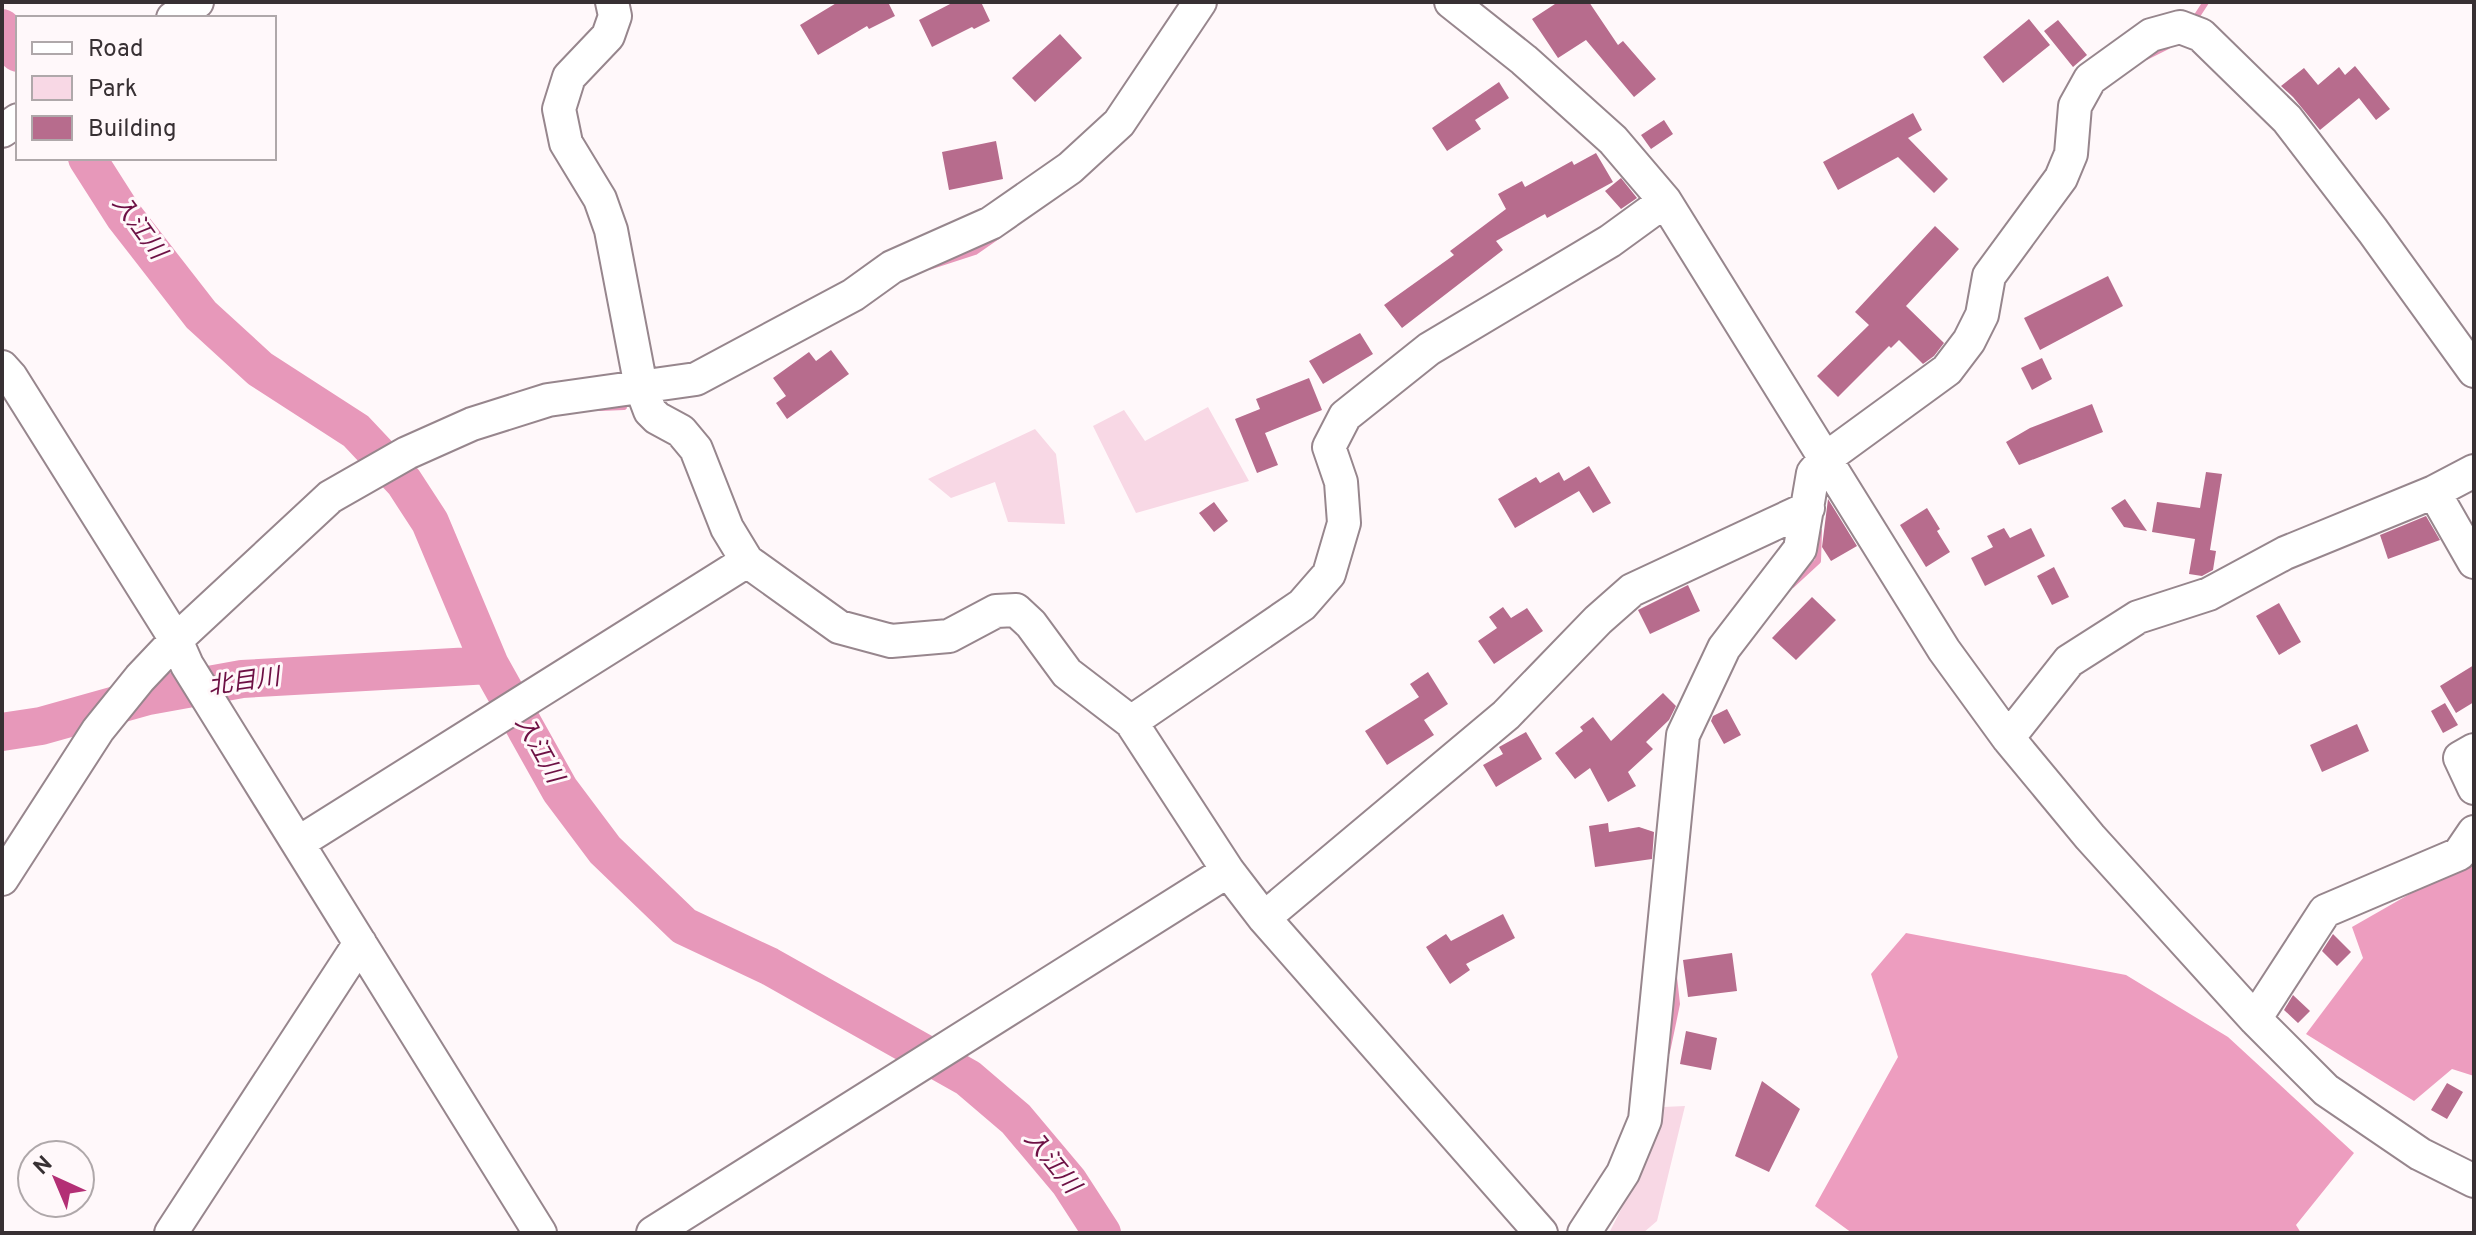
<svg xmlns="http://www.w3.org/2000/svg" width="2476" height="1235" font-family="Overpass,'Noto Sans JP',sans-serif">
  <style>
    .green { fill: #f8d8e5 }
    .forest { fill: #ed9dbf }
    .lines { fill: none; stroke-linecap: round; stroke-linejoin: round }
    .stream { stroke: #e798ba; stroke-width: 6 }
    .river { stroke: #e798ba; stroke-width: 38 }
    .building { fill: #b76c8d }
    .minor-casing { stroke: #97868d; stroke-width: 36 }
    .minor { stroke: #fff; stroke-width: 32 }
    .labels { text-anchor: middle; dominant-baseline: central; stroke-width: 6; stroke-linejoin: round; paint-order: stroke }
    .water-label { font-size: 24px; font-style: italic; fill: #6d1044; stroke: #fff8fa }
  </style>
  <rect width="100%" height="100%" fill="#fff8fa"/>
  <path class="green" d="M1208 407 1249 481 1136 513 1093 426 1124 410 1145 441Z
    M1035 429 1056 454 1065 524 1008 522 995 482 951 498 928 479Z
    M1685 1106 1657 1221 1643 1233H1609L1630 1192 1663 1107Z"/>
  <path class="forest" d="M2471 859H2474V1076L2452 1069 2414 1101 2306 1034 2363 958 2352 927Z
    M1906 933 2126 975 2228 1037 2354 1153 2296 1225 2301 1233H1852L1815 1206 1898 1057 1871 974Z"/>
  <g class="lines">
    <path class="stream" d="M2193 22 2206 2
      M2146 57 2168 46
      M929 267 975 252 998 236
      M600 408 624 407
      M1792 585 1818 561 1819 531
      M1667 1052 1677 1004 1674 977"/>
    <path class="river" d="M2 28 18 53
      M87 158 124 216 201 315 260 369 356 431 404 482 430 522 490 665 560 790 605 850 684 926 769 966 968 1078 1016 1119 1069 1182 1102 1233
      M2 732 41 726 148 696 242 679 490 665"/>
  </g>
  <path class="building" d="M838 2H888L895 16 869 29 867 26 818 55 800 25Z
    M954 2H981L990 21 974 29 972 27 932 47 919 20Z
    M1558 2H1589L1618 45 1623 41 1656 79 1634 97 1586 40 1558 58 1532 19Z
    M2029 19 2050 45 2003 83 1983 57Z
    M2058 20 2087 55 2073 67 2044 31Z
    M1060 34 1082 58 1035 102 1012 78Z
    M2355 66 2390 109 2376 120 2359 98 2320 130 2293 97 2281 86 2304 68 2318 85 2339 67 2345 75Z
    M1499 82 1509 98 1475 120 1481 129 1447 151 1432 128Z
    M1913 113 1922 130 1908 138 1948 179 1934 193 1898 157 1838 190 1823 162Z
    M1664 120 1673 134 1651 149 1641 135Z
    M996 141 1003 179 949 190 942 152Z
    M1596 153 1613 182 1547 218 1545 214 1496 241 1503 250 1402 328 1384 305 1454 255 1450 251 1506 209 1498 194 1522 181 1525 187 1572 161 1574 165Z
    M1621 178 1637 198 1621 209 1605 191Z
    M1935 226 1959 249 1906 306 1944 343 1934 356 1923 364 1899 340 1891 348 1889 346 1838 397 1817 376 1869 325 1855 312Z
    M2108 276 2123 306 2040 350 2024 318Z
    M1360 333 1373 354 1323 384 1309 361Z
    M831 350 849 374 787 419 776 403 786 396 773 378 809 352 816 361Z
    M2042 358 2052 379 2032 390 2021 368Z
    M1309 378 1322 410 1265 433 1278 465 1257 473 1235 419 1260 409 1256 399Z
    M2092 404 2103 432 2019 465 2006 442 2030 428Z
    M1589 466 1611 503 1593 513 1579 491 1515 528 1498 499 1536 477 1540 483 1559 472 1564 481Z
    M2206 472 2222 474 2210 550 2216 551 2213 570 2202 576 2189 574 2195 539 2152 532 2157 502 2200 508Z
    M1828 499 1857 546 1831 561 1822 547Z
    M2125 499 2147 531 2124 527 2111 508Z
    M1214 502 1228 521 1214 532 1199 513Z
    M1927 508 1940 529 1937 531 1950 552 1926 567 1900 525Z
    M2426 516 2440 540 2388 559 2380 535Z
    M2004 528 2010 538 2031 528 2045 556 1985 586 1971 558 1993 547 1987 536Z
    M2054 567 2069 597 2052 605 2037 576Z
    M1688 585 1700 611 1650 634 1638 610Z
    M1812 597 1836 620 1796 660 1772 638Z
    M2279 603 2301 642 2279 655 2256 616Z
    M1503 607 1511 618 1527 608 1543 631 1494 664 1478 641 1497 628 1489 617Z
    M2474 665V702L2456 713 2440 686Z
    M1428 672 1448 704 1424 720 1434 735 1387 765 1365 731 1419 697 1410 684Z
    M1663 693 1676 706 1669 720 1646 742 1653 749 1628 772 1636 786 1608 802 1590 768 1575 779 1555 753 1583 731 1580 727 1593 717 1611 741Z
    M2445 703 2458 725 2443 733 2431 711Z
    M1727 709 1741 735 1724 744 1711 721 1713 716Z
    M2357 724 2369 751 2322 772 2310 745Z
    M1526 732 1542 759 1496 787 1483 765 1503 754 1499 747Z
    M1608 823 1609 832 1639 827 1654 832 1652 859 1595 867 1589 826Z
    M1503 914 1515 938 1466 964 1470 970 1450 984 1426 947 1446 934 1451 941Z
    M2333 934 2351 952 2337 966 2322 951Z
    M1732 953 1737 991 1688 997 1683 960Z
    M2293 995 2310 1011 2298 1023 2284 1010Z
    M1686 1031 1717 1038 1711 1070 1680 1064Z
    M1762 1081 1800 1109 1769 1172 1735 1156Z
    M2447 1083 2463 1092 2447 1119 2431 1110Z"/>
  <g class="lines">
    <g class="minor-casing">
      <path id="minor" d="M612 2 615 16 608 36 569 77 559 109 566 143 600 199 611 230 641 387 650 411 657 418 681 431 696 449 727 528 747 561 839 627 891 641 949 636 996 611 1016 610 1031 624 1067 673 1131 722 1228 871 1264 918 1541 1233
        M1451 2 1524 60 1613 140 1665 201 1944 650 2008 738 2090 837 2255 1019 2326 1090 2420 1154 2474 1181
        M173 18 197 2
        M2 131 18 120
        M2 367 11 377 176 640 187 665 540 1233
        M2434 492 2474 562
        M1131 722 1302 605 1329 574 1344 523 1341 482 1329 447 1345 416 1429 349 1610 241 1665 201
        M2008 738 2069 661 2138 617 2209 594 2285 553 2434 492 2474 471
        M2474 750 2460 758 2474 788
        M298 843 747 561
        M2 879 98 730 140 678 176 640 330 497 407 453 472 424 548 400 696 379 853 295 892 267 991 223 1070 168 1119 123 1200 2
        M1264 918 1506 715 1598 620 1632 590 1808 508
        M2255 1019 2325 911 2459 854 2474 832
        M171 1233 360 943
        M653 1233 1228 871
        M1584 1233 1623 1173 1645 1120 1683 735 1724 648 1800 549 1813 473 1825 459 1947 370 1969 341 1982 315 1989 276 2061 178 2071 154 2075 106 2090 79 2151 35 2180 27 2201 35 2287 119 2373 231 2474 371"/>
    </g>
    <use href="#minor" class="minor"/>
  </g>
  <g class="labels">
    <g class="water-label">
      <text transform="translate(138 228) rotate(54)">入江川</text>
      <text transform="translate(244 683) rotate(-8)">北目川</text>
      <text transform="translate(538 750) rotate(61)">入江川</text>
      <text transform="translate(1051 1163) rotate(51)">入江川</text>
    </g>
  </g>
  <rect width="2476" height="1235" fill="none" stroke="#373033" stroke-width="8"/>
  <rect x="16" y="16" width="260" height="144" fill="#fff8fa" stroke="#afa8aa" stroke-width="2"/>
  <rect x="32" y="42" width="40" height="12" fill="#ffffff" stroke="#afa8aa" stroke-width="2"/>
  <text x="88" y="56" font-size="24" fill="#373033">Road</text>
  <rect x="32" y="76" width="40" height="24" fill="#f8d8e5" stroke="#afa8aa" stroke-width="2"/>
  <text x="88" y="96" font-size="24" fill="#373033">Park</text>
  <rect x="32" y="116" width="40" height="24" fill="#b76c8d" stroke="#afa8aa" stroke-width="2"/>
  <text x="88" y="136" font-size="24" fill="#373033">Building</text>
  <g transform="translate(56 1179) rotate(316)"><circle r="38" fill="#fff8fa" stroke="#afa8aa" stroke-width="2"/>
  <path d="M0-6L14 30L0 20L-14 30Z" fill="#b32f75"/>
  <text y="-12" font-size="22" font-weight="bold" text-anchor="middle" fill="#373033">N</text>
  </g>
</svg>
